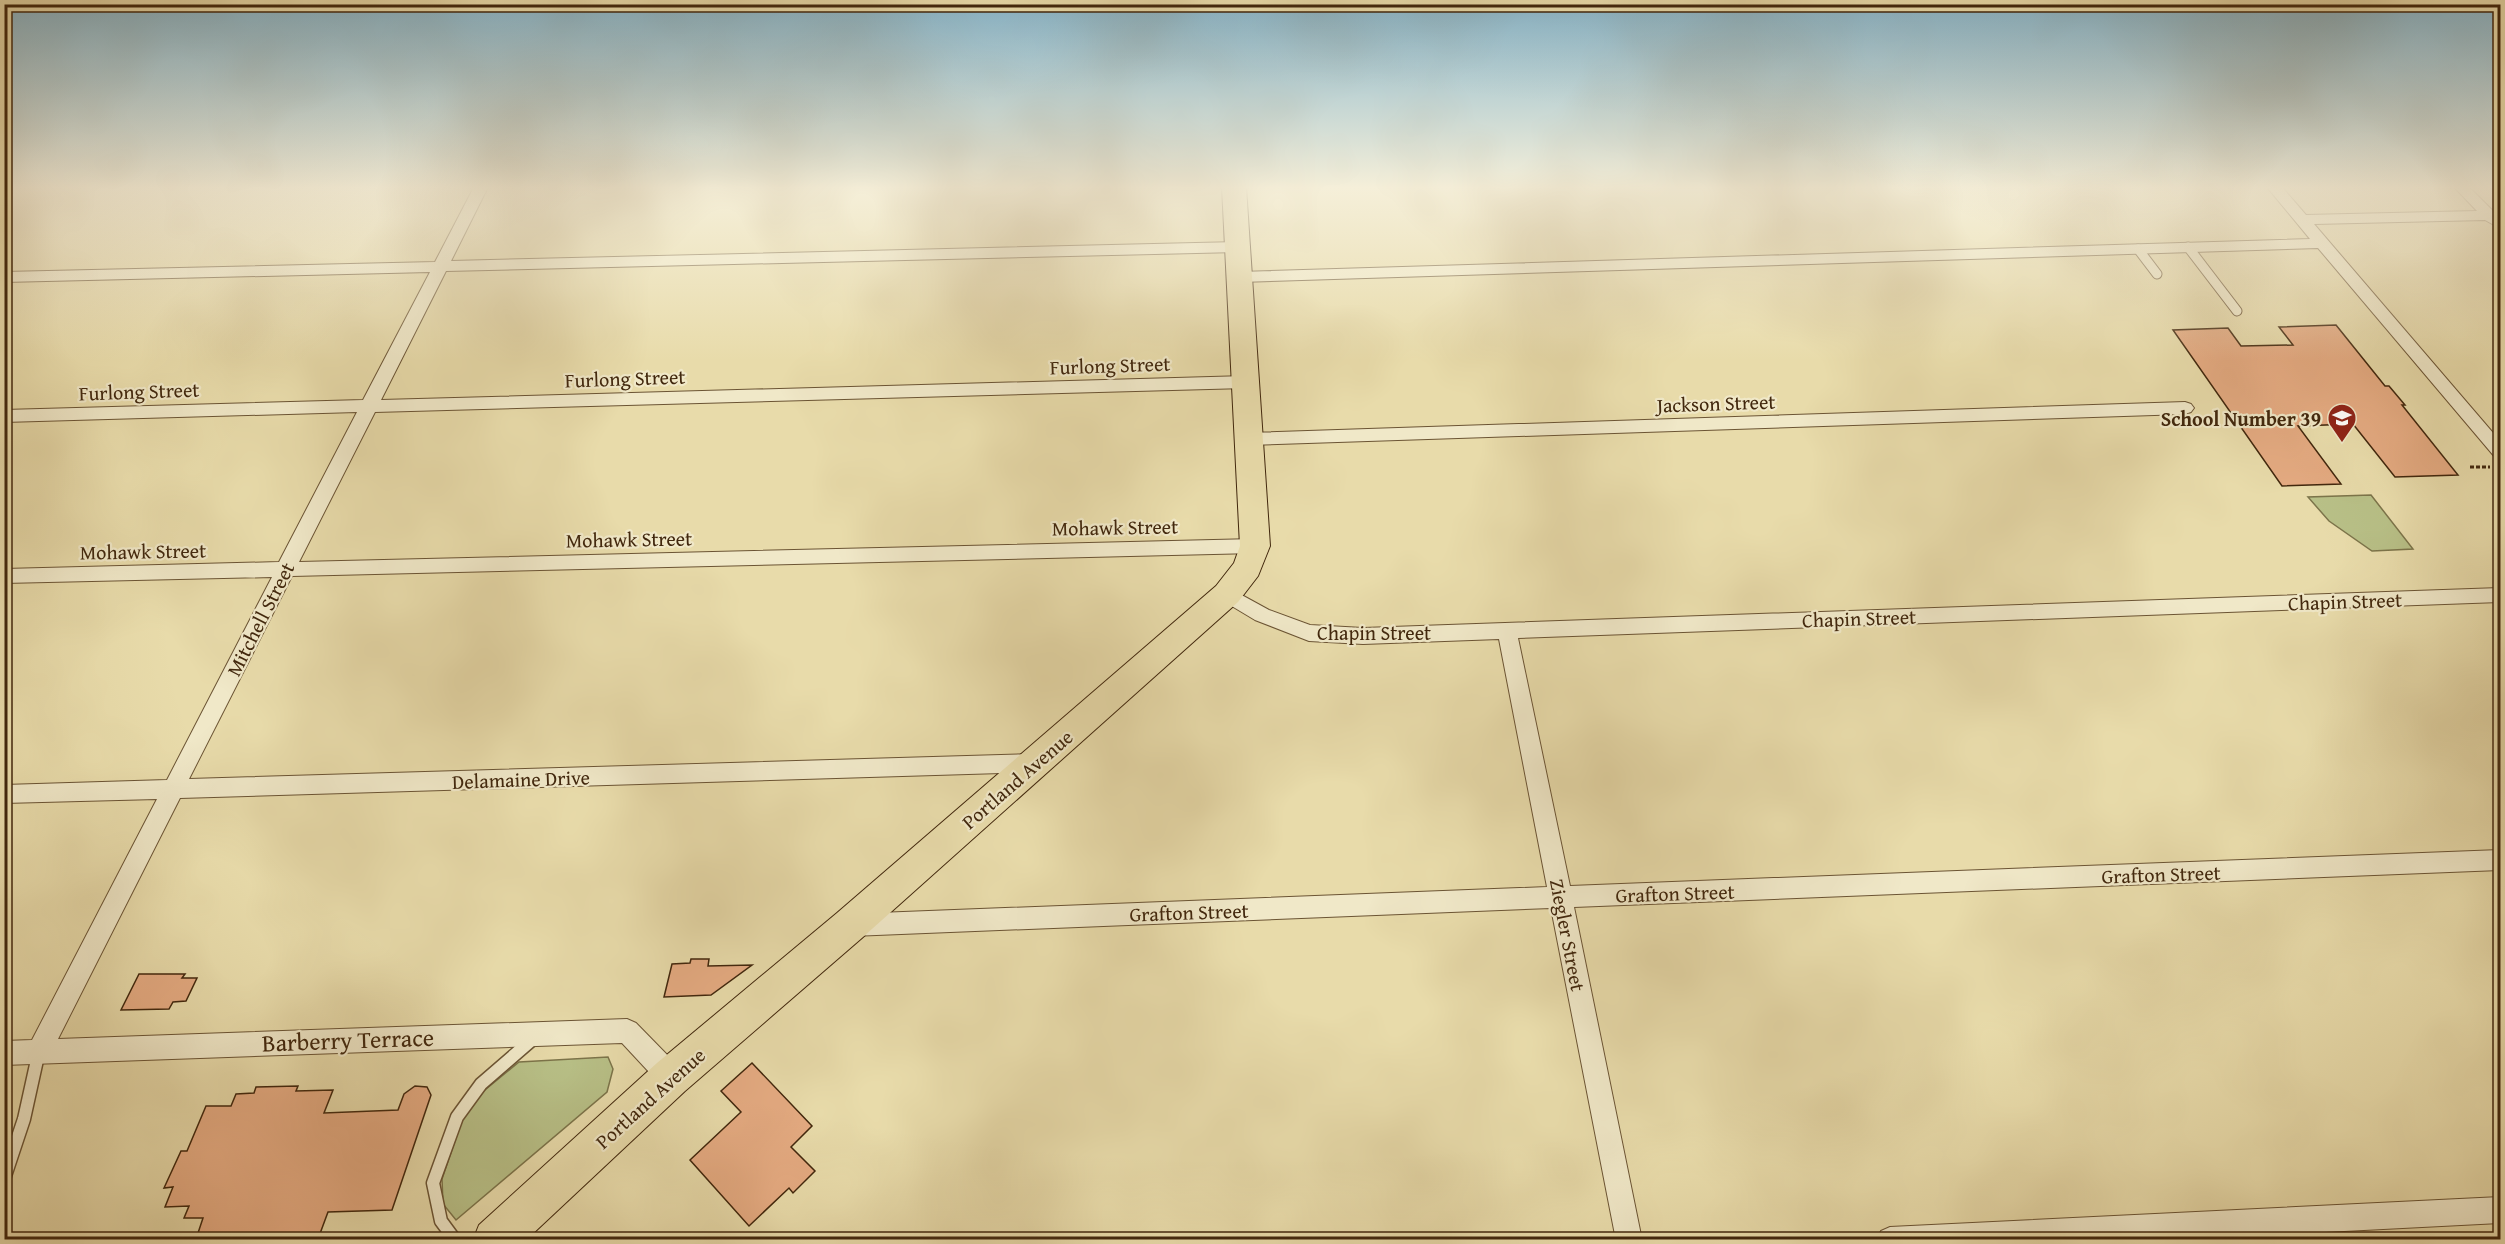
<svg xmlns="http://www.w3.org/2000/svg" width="2505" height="1244" font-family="'Gentium Book Plus',serif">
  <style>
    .green { fill: #b8c087; stroke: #7c744a; stroke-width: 1.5 }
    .building { fill: #e5ab82; stroke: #41270d; stroke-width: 1.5 }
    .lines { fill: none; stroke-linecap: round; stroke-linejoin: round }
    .service-far1-casing { stroke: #6b5434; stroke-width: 11 }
    .service-casing { stroke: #6b5434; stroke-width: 15 }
    .minor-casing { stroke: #6b5434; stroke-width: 2 }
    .primary-casing { stroke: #41270d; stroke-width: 2 }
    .path { stroke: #41270d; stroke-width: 3; stroke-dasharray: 4 2; stroke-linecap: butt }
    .service-far1 { stroke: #f0e8c8; stroke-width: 9 }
    .service { stroke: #f0e8c8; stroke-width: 12 }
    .minor { fill: #f0e8c8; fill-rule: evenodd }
    .primary { fill: #e8dbaa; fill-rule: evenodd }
    .labels { text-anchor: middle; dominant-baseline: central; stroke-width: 4.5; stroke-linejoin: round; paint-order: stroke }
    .street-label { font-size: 20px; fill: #41270d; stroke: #f0e8c8 }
    .poi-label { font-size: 20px; font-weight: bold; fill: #41270d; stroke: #f0e8c8; text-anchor: end }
    .near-street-label { font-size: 24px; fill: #41270d; stroke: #f0e8c8 }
  </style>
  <rect width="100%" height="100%" fill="#e8dbaa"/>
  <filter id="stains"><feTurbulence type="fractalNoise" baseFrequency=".00333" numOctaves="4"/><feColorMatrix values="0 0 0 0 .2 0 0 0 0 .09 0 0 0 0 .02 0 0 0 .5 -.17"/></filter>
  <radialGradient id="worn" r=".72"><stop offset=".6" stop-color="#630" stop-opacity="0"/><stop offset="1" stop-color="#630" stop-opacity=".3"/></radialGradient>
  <path class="green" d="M2371 495 2413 549 2372 551 2329 521 2308 497Z
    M608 1057 613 1069 607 1092 456 1220 443 1204 442 1179 463 1117 480 1094 519 1062Z"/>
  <path class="building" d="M2336 325 2385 386H2389L2405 405H2402L2458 475 2395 477 2353 424 2298 426 2341 484 2282 486 2173 330 2228 328 2241 346 2293 345 2279 327Z
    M691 959H709L708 966 752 965 711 995 664 997 672 964 690 963Z
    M139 974H185L182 978H197L186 1001 173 1002 169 1009 121 1010Z
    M752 1063 812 1126 791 1147 815 1171 793 1193 789 1188 749 1226 690 1160 741 1112 721 1091Z
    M298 1086 296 1091 333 1090 324 1113 398 1110 404 1094 415 1086 427 1087 431 1095 392 1210 328 1212 318 1239H196L203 1218H184L189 1206 165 1207 173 1187 164 1188 181 1151H187L206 1106H231L236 1094 254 1093 256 1087Z"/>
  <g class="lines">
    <g class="service-far1-casing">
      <path id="service-far1" d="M2188 247 2237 311
        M2138 249 2157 274"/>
    </g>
    <g class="service-casing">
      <path id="service" d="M4 1179 24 1119 39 1051
        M455 1240 441 1221 433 1183 457 1117 481 1084 534 1038"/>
    </g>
    <g class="minor-casing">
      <path id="minor" d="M474 187H488L451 261 1238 242 1246 247 1238 252 446 271 381 400 1246 376 1252 378 1254 382 1252 386 1246 388 375 412 299 562 1255 539 1262 541 1264 546 1262 551 1255 553 292 576 189 779 1036 754 1043 757 1047 763 1043 769 1036 772 180 798 58 1039 627 1019 636 1023 680 1068 683 1077 680 1086 671 1089 662 1086 622 1043 4 1065V1041L32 1040 157 799 4 803V785L167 780 272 577 4 583V569L279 562 357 412 4 422V410L363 400 430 272 4 282V272L435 262Z
        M2267 187H2282L2306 215 2477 211 2454 187H2469L2493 211H2500V221L2494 225 2485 220 2314 224 2500 441V458L2494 456 2318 248 1240 282 1232 277 1240 272 2310 239Z
        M2185 402 2191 404 2194 408 2191 412 2185 414 1249 445 1243 443 1240 439 1243 435 1249 433Z
        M1227 587 1269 610 1310 625 1363 628 2500 588V602L1518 638 1570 886 2500 850V870L1574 907 1642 1240H1616L1551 908 852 936 844 932 841 925 844 918 852 914 1547 887 1499 639 1363 644 1309 641 1255 620 1220 599 1217 594 1220 589Z
        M2500 1197V1223L2167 1240H1877L1881 1231 1890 1227Z"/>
    </g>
    <g class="primary-casing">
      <path id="primary" d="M1222 187H1246L1270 546 1258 576 1238 602 863 937 685 1091 526 1240H473L479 1225 657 1063 837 913 1216 586 1234 563 1240 546Z"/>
    </g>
    <path class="path" d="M2470 467H2490"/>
    <use href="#service-far1" class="service-far1"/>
    <use href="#service" class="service"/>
    <use href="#minor" class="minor"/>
    <use href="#primary" class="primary"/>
  </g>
  <linearGradient id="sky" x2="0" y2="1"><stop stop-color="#88b7cd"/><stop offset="0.52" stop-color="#f5efd9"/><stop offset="1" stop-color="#f5efd9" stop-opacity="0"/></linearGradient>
  <rect width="2505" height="361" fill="url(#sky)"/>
  <defs>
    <g id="school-pin" transform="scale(1.5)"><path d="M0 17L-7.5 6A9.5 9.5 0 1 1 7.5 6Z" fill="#8f2418" stroke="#f0e8c8"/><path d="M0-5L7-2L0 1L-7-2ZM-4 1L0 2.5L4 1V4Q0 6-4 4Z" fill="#fff"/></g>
  </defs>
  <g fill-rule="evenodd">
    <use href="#school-pin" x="2342" y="418"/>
  </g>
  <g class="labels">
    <g class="street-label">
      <text transform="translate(1110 365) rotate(-2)">Furlong Street</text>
      <text transform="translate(625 378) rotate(-2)">Furlong Street</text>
      <text transform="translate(139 391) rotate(-2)">Furlong Street</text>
      <text transform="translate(1716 403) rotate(-2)">Jackson Street</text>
      <text transform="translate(1115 527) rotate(-1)">Mohawk Street</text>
      <text transform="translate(629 539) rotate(-1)">Mohawk Street</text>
      <text transform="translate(143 551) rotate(-1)">Mohawk Street</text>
      <text transform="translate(2345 601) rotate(-2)">Chapin Street</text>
      <text transform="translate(1859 618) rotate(-2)">Chapin Street</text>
      <text transform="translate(260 619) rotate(-63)">Mitchell Street</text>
      <text x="1374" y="632">Chapin Street</text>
      <text transform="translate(521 779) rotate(-2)">Delamaine Drive</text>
      <text transform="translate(1017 779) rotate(-41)">Portland Avenue</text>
      <text transform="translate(2161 874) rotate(-2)">Grafton Street</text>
      <text transform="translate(1675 893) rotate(-2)">Grafton Street</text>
      <text transform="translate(1189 912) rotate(-2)">Grafton Street</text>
      <text transform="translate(1568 935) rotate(79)">Ziegler Street</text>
      <text transform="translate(650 1098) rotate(-42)">Portland Avenue</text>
    </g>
    <g class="poi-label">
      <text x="2321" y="418">School Number 39</text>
    </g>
    <g class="near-street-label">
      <text transform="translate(348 1040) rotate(-2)">Barberry Terrace</text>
    </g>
  </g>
  <rect width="2505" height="1244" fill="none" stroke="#e8dbaa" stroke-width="24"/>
  <rect x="6" y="6" width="2493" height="1232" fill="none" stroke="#41270d" stroke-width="3"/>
  <rect x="12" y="12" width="2481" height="1220" fill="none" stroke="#41270d" stroke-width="1.5"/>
  <rect width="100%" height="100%" filter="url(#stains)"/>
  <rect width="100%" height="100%" fill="url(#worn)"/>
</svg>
